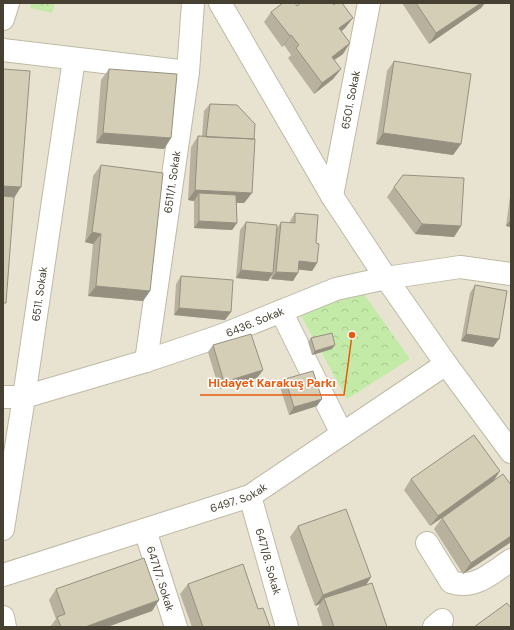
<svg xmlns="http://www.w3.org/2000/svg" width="514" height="630" font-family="'DM Sans',sans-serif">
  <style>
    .residential { fill: #e7e3d0 }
    .park { fill: url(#park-crowns) }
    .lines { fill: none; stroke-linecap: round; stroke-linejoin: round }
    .minor-casing { stroke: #bfbaa4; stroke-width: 24 }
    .minor { stroke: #fff; stroke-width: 22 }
    .wall { fill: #b7b19d }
    .shaded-wall { fill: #959080 }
    .building { fill: #d5ceb7; stroke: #959080 }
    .labels { text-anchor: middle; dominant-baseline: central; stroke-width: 3; stroke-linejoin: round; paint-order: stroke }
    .street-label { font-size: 11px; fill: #454032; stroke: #fff }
    .leader { fill: none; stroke: #e8590c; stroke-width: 1.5 }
    .callout-dot { fill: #e8590c; stroke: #fff; stroke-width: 1.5 }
    .callout-label { font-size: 12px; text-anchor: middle; font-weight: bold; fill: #e8590c; stroke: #fff; stroke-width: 3; stroke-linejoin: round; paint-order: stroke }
  </style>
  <defs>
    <pattern id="park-crowns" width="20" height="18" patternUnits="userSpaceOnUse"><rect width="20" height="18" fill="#c3eba7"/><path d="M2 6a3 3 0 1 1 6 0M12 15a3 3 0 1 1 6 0" fill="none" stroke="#a9cb90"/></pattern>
  </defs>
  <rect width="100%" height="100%" fill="#f3f0e2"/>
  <path class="residential" d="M3 3H511V627H3Z"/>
  <path class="park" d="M31 3H55L52 13 30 8Z
    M361 290 410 359 347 399 299 312Z"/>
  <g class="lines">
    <g class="minor-casing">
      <g id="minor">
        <path d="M220 3 332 196 386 278 446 364 511 452"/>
        <path d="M3 19 8 3"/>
        <path d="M3 50 188 72"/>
        <path id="s1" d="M332 196 369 3"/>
        <path d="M281 311 342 434"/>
        <path id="s2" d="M146 361 188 72 193 3"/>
        <path id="s3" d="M3 397H24L146 361 220 336 336 289 386 278 460 267 511 274"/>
        <path id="s4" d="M250 496 287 627"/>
        <path id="s5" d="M3 529 24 397 74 59"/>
        <path id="s6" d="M145 530 176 627"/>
        <path d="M427 543 451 582C475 590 492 573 511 560"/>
        <path id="s7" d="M3 575 250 496 446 364"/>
        <path d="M3 617 5 627"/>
        <path d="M434 627 442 620"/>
      </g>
    </g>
    <use href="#minor" class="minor"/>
  </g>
  <path class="wall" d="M402 3H485L481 8 429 44Z
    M334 5 353 18 345 28 342 31 343 54 334 60 341 69 333 79 314 94 288 58 291 55 284 45 282 47 264 22 271 12 297 6Z
    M394 61 461 144 453 155 376 144 387 71Z
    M109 69 171 138 164 149 96 143 101 80Z
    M210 104 252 193 244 203H236L237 223 232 230 194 228V201L188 200 191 147 198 136H202L204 111Z
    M101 165 150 291 143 301 88 296 93 244 85 242 93 176Z
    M394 187 461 226 454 237 415 234 387 197Z
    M511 189V227L506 226Z
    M295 213 316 243 317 263 312 271 298 269 293 281 271 279 272 275 268 281 236 278 240 230 246 222 277 228 281 222 290 223V221Z
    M181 276 225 320 174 315 176 284Z
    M475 285 499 339 493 347 461 341 470 293Z
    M311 338 332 349 312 355 308 342Z
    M213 345 263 370 257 378 219 389 208 352Z
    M285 379 317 406 289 415 280 387Z
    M411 479 493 481 511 485V542L463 574 434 529 442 518 430 526 404 490Z
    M298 526 371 577 366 585 387 627H323L317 609 320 604 315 606 290 537Z
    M188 584 258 609 270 627H192L180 594Z
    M56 589 159 600 152 611 107 627H50L56 619 49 600Z"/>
  <path class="shaded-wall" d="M481 3H485L481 8 429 44 436 33Z
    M353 18 345 28 332 38 339 28Z
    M291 35 284 45 282 47 290 36Z
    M350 43 343 54 324 67 332 57Z
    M341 69 333 79 314 94 322 83Z
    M103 133 171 138 164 149 96 143Z
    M383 133 461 144 453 155 376 144Z
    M3 186 21 187 14 198 3 197Z
    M195 190 252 193 244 203 199 201V193L194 201 188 200Z
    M511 219V227L506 226Z
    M199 221 237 223 232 230 194 228Z
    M422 224 461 226 454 237 415 234Z
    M92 232 101 234 93 244 85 242Z
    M299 261 317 263 312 271 293 269Z
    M241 270 273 273 268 281 236 278Z
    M276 272 298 273 293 281 271 279Z
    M96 286 150 291 143 301 88 296Z
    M179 308 231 312 225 320 174 315Z
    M466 334 499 339 493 347 461 341Z
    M335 345 332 349 312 355 315 351Z
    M263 370 257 378 219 389 224 382Z
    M322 399 317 406 289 415 294 407Z
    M500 471 493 482 430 526 438 516Z
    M511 536V542L463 574 471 563Z
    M371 577 364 588 324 598 320 604 315 606 323 595Z
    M159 600 152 611 107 627H85Z"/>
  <path class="building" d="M283 3H295L297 6 301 3H333L334 5 336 3H342L353 18 339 28 350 43 332 57 341 69 322 83 296 48 299 45 291 35 290 36 271 12Z
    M416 3H481L436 33Z
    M394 61 471 74 461 144 383 133Z
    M3 69 30 71 21 187 3 186Z
    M109 69 177 74 171 138 103 133Z
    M210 104 237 105 255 124 254 139 206 137Z
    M198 136 255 139 252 193 195 190Z
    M101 165 163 173 150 291 96 286 101 234 92 232Z
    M403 175 464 178 461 226 422 224 394 187Z
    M199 193 236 195 237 223 199 221Z
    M3 196 14 197 6 303H3Z
    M295 213 318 215 316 243 319 244 317 263 299 261 298 273 276 272 281 222 295 223Z
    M246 222 277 225 273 273 241 270Z
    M181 276 233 280 231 312 179 308Z
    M475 285 507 291 499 339 466 334Z
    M332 333 335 345 315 351 311 338Z
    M251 334 263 370 224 382 213 345Z
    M313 371 322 399 294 407 285 379Z
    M474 435 500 471 438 516 411 479Z
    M503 474 511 485V536L471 563 442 518Z
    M346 509 371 577 323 595 298 526Z
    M144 558 159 600 85 627H61L57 617 65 614 56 589Z
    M243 564 258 609 263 608 270 627H203L188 584Z
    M372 583 387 627H334L324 598Z
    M507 603 511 608V627H474Z"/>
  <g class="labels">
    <g class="street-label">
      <text stroke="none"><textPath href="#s1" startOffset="98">6501. Sokak</textPath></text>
      <text stroke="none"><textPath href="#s2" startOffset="181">6511/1. Sokak</textPath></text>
      <text stroke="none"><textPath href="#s5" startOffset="238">6511. Sokak</textPath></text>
      <text stroke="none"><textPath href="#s3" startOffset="264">6436. Sokak</textPath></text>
      <text stroke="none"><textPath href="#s7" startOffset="248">6497. Sokak</textPath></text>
      <text stroke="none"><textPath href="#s4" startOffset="68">6471/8. Sokak</textPath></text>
      <text stroke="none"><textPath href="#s6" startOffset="51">6471/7. Sokak</textPath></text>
    </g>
  </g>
  <path class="leader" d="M352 335L344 395H200"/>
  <circle class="callout-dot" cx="352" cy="335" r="4"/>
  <g class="callout-label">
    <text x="272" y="387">Hidayet Karakuş Parkı</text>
  </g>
  <rect width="514" height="630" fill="none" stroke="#454032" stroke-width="8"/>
</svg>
